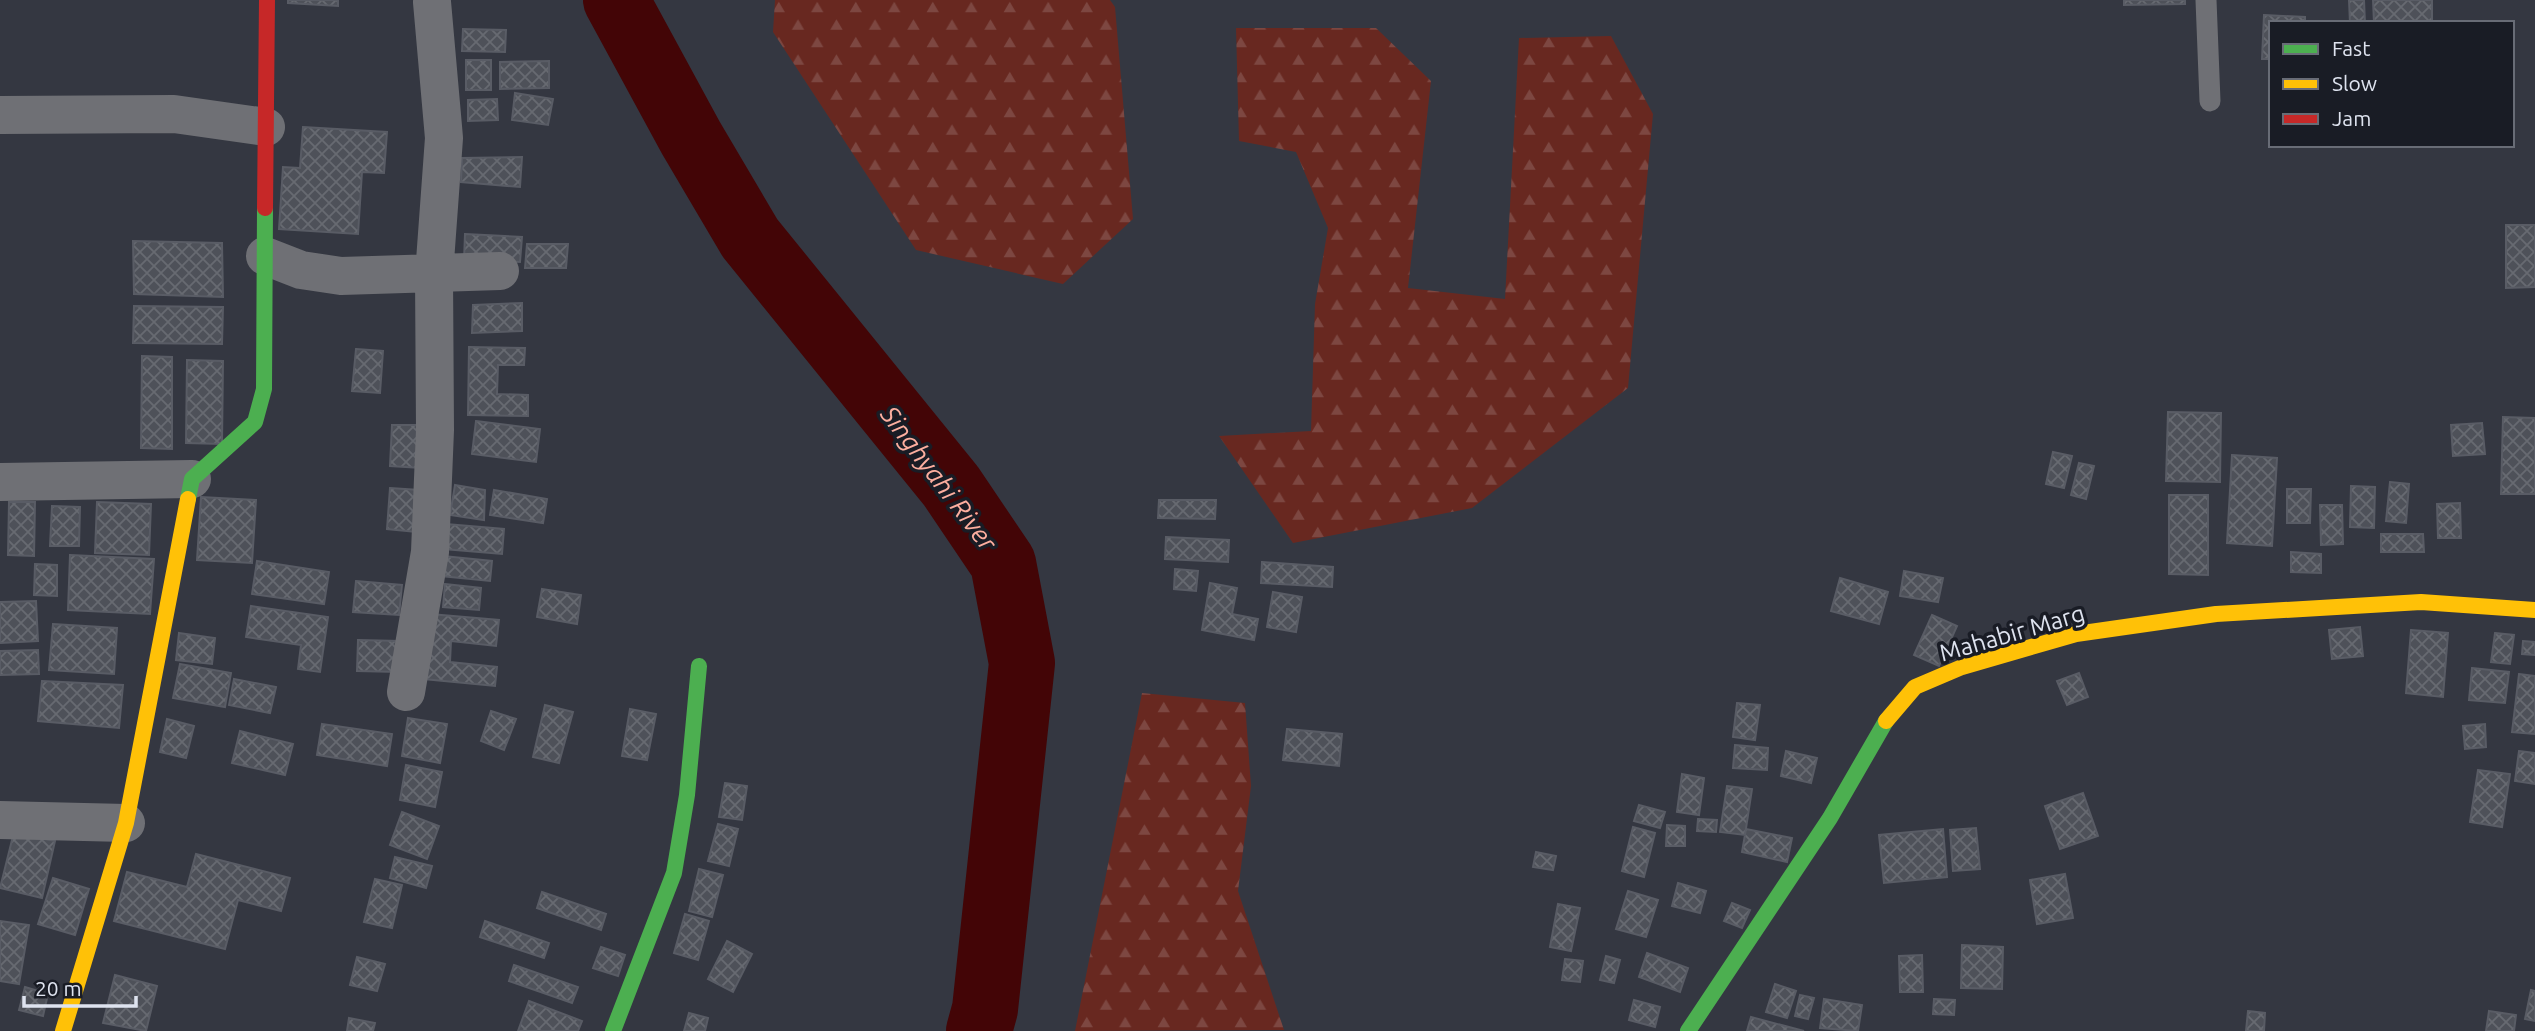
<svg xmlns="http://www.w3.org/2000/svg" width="2535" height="1031" font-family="Ubuntu,sans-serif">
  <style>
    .forest { fill: url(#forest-firs) }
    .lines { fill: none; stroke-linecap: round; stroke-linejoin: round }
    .river { stroke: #430506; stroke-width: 66 }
    .building { fill: url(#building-cross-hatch); stroke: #595c65; stroke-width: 2 }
    .lane { stroke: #6f7075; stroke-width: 21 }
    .street { stroke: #6f7075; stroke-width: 38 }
    .fast { stroke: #4caf50; stroke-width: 16 }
    .slow { stroke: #ffc107; stroke-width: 16 }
    .jam { stroke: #c62828; stroke-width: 16 }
    .labels { text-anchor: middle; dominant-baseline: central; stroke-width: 7; stroke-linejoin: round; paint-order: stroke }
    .street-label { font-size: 24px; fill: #dee3ef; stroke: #191c25 }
    .water-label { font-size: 26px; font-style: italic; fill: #fcae9f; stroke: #191c25 }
  </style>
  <defs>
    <pattern id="forest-firs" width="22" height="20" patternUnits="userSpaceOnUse" patternTransform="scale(1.75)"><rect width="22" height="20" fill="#682820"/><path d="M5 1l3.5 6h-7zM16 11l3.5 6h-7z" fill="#7d4741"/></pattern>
    <pattern id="building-cross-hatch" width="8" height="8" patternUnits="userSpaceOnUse" patternTransform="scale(1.75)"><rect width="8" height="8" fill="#4e5159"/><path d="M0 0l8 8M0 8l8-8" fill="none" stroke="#676a71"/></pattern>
  </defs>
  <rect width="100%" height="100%" fill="#343741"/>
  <path class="forest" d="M775 0H1110L1115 7 1133 219 1063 284 916 250 773 32Z
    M1236 28H1376L1431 81 1408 288 1505 299 1519 38 1611 36 1653 114 1628 388 1472 508 1293 543 1219 436 1311 431 1315 304 1328 228 1296 152 1239 141Z
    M1142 693 1245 703 1251 786 1238 891 1284 1030 1075 1031Z"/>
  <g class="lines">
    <path class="river" d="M616 0 691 138 750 238 951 486 1003 563 1022 663 985 1009 979 1031"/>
  </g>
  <path class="building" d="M288 0H338V6L288 3Z
    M2124 0H2185V4L2124 5Z
    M2349 0H2364L2365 23H2350Z
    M2373 0H2432V23H2374Z
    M2264 15 2305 17V23H2271V59H2262Z
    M463 29 506 30 505 52 462 51Z
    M466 60H491V90H466Z
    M549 61V88L500 89V62Z
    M515 93 553 99 548 125 512 120Z
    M497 99 498 120 468 121V100Z
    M303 127 387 132 384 173 362 172 358 234 279 229 283 167 300 168Z
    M522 157 520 187 461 182 462 158Z
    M2506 225H2535V287L2506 288Z
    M465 234 522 237 520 262 464 260Z
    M133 241 222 243 223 297 134 294Z
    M527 244H568L566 268H525Z
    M522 303V331L472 333 473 305Z
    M134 306 223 307 222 344 133 343Z
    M469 347 525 348 524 365H498L497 394 528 395V416L468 415Z
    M356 349 383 351 380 393 352 391Z
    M142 356 172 357V449L141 448Z
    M187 360 223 361 222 444 186 443Z
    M2168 412 2221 413 2220 482 2166 481Z
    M2503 417 2535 418V494H2501Z
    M476 421 540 429 536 462 472 454Z
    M2482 423 2485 454 2453 456 2451 425Z
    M392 425H422L421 468 390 466Z
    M2053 452 2072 456 2064 488 2046 484Z
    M2232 455 2277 458 2272 546 2227 543Z
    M2079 463 2094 466 2086 499 2071 495Z
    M2390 482 2409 484 2406 523 2386 521Z
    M455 485 485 490 484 520 450 515Z
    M2351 486 2375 487 2374 528 2350 527Z
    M390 488 419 490 416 532 387 529Z
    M2287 489H2311L2310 523H2287Z
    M494 490 547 499 543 523 490 515Z
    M2169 495H2208V575L2169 574Z
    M201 497 256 500 252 563 197 560Z
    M1159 500H1216L1215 519 1158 518Z
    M9 502H35L34 556 8 555Z
    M97 502 151 504 149 555 95 553Z
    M2460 503 2461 538H2438L2437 504Z
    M2320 505H2342L2343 544 2321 545Z
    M52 506 80 507 79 546H50Z
    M446 524 504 529 502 554 444 549Z
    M2381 534H2423L2424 552H2381Z
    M1166 537 1229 540 1228 562 1165 559Z
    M2291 552 2321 554V573L2291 572Z
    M70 555 154 559 150 614 68 610Z
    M443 556 492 561 490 581 441 576Z
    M257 561 329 572 324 604 252 594Z
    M1262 562 1333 567 1332 587 1261 583Z
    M35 564 57 565V596L34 595Z
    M1175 569 1198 571 1196 591 1174 589Z
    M1904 571 1943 578 1938 602 1900 596Z
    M1840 578 1888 592 1879 624 1831 611Z
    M356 581 402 585 399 615 353 612Z
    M1210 583 1237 588 1232 614 1258 619 1254 640 1202 630Z
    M445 584 481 588 479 610 443 607Z
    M542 589 581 595 577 624 537 617Z
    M1273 592 1302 597 1296 632 1267 627Z
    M36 601 38 641 0 643V602Z
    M251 606 328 617 320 672 298 669 301 645 246 637Z
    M430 614 499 620 496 646 451 641 450 662 497 667 495 686 424 679Z
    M1932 615 1957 626 1939 666 1914 655Z
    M53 624 117 628 114 674 49 670Z
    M2360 627 2363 656 2332 659 2329 630Z
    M2411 630 2448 633 2443 697 2406 693Z
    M179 633 215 638 212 664 176 660Z
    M2495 633 2514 635 2510 664 2491 662Z
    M358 640 400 641 399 672 357 671Z
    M2523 641 2535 642V655L2522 654Z
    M38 650 39 674 0 675V651Z
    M180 664 231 673 225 707 173 698Z
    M2472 668 2509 672 2505 703 2469 700Z
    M2079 673 2088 697 2067 705 2057 681Z
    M2519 674 2535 676V734L2512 732Z
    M234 679 276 687 270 713 229 705Z
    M42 681 123 685 119 728 38 721Z
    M1737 703 1760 705 1755 740 1733 737Z
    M545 705 573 712 559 763 533 757Z
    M630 709 656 714 647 760 622 756Z
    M491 711 516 719 504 750 481 741Z
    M408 718 447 724 440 763 402 756Z
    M167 719 194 726 186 758 160 752Z
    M322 724 392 734 387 766 317 755Z
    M2485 724 2486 747 2465 749 2463 726Z
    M1287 729 1342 734 1339 766 1283 760Z
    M240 731 293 744 285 775 232 763Z
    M1735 745 1768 748 1767 770 1733 768Z
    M1786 751 1817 758 1811 783 1781 776Z
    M2519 751 2535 753V784L2515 781Z
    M406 765 442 772 435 807 400 800Z
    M2478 770 2510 774 2502 827 2470 822Z
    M1682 774 1704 778 1699 815 1677 812Z
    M725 783 747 786 742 820 719 817Z
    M1727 786 1752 789 1745 835 1720 832Z
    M2083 793 2098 836 2060 849 2045 806Z
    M1639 805 1665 812 1660 828 1634 821Z
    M402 812 439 826 427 859 390 845Z
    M1698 819 1717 820 1716 832 1697 831Z
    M718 824 738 829 729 866 708 861Z
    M1667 825 1685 826V846H1666Z
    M1633 827 1655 833 1644 877 1622 871Z
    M1976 828 1980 869 1953 871 1950 830Z
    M1746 829 1792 838 1787 862 1742 852Z
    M1943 829 1947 877 1884 883 1879 835Z
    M14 832 55 841 42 898 0 888Z
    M1536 852 1556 856 1553 870 1533 867Z
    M196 854 290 878 281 911 238 900 225 949 114 921 127 872 187 887Z
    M395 857 432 866 426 888 390 878Z
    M699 869 723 875 712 917 689 911Z
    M2065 874 2073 918 2037 924 2030 880Z
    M53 878 89 889 75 935 38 924Z
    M375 879 402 885 392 928 364 922Z
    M1678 883 1706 891 1700 913 1672 906Z
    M1628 891 1658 900 1646 937 1616 929Z
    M542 892 606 914 601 930 537 908Z
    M1732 903 1750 910 1742 928 1724 921Z
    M1558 904 1580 908 1571 951 1550 947Z
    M685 914 709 921 698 960 674 953Z
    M0 921 29 925 19 984 0 981Z
    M485 921 549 943 544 958 480 937Z
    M727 941 752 954 733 992 708 979Z
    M1962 945 2003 947 2002 989 1961 988Z
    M601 947 625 955 618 976 593 968Z
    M1647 953 1688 968 1680 992 1639 977Z
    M1922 955 1923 992H1900L1899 956Z
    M1606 956 1620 960 1614 983 1600 980Z
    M357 957 385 964 377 991 350 985Z
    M1565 959 1583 961 1580 982 1562 980Z
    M514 965 578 987 572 1003 509 981Z
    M115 975 157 986 146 1031 103 1023Z
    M1775 984 1796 991 1787 1018 1766 1012Z
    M25 987 48 994 43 1016 19 1010Z
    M2531 990 2535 991V1021L2525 1019Z
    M1800 995 1814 998 1808 1019 1795 1016Z
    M1824 999 1862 1005 1858 1031 1820 1028Z
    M1934 999 1955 1000 1954 1015 1933 1014Z
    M1634 1000 1660 1007 1655 1027 1629 1020Z
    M529 1001 582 1021 578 1031H518Z
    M2248 1011 2265 1013 2264 1031H2246Z
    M2489 1011 2516 1015 2514 1031H2486Z
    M689 1013 708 1018 705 1031H684Z
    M1751 1017 1804 1031H1747Z
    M349 1018 375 1023 373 1031H347Z"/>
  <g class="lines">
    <path class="lane" d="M2206 0 2210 101"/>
    <path class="street" d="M0 115 174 114 266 127
      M265 256 301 270 341 276 500 271
      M0 482 192 479
      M406 692 430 552 435 430 434 275 444 138 432 2
      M0 820 126 823"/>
    <path class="fast" d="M188 499 192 479 255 422 264 389 265 208
      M613 1031 674 873 687 795 699 666
      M1688 1031 1830 818 1886 721"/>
    <path class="slow" d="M1886 721 1915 687 1962 667 2076 634 2216 614 2421 602 2535 610
      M63 1031 126 823 188 499"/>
    <path class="jam" d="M265 208 267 0"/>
  </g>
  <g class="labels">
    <g class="street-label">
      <text transform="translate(2012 633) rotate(-16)">Mahabir Marg</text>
    </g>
    <g class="water-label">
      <text transform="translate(939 478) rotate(53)">Singhyahi River</text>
    </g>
  </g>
  <rect x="2269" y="21" width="245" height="126" fill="#191c25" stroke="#686c76" stroke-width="2"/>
  <rect x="2283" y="44" width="35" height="10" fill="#4caf50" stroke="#686c76" stroke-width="2"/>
  <text x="2332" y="56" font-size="21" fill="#dee3ef">Fast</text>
  <rect x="2283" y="79" width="35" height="10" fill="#ffc107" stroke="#686c76" stroke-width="2"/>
  <text x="2332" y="91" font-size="21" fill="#dee3ef">Slow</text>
  <rect x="2283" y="114" width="35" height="10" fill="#c62828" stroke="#686c76" stroke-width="2"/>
  <text x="2332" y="126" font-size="21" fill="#dee3ef">Jam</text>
  <path d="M24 996v10h112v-10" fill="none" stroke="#dee3ef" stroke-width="3.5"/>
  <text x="35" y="996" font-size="21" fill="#dee3ef" stroke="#191c25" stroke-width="5" paint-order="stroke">20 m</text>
</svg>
